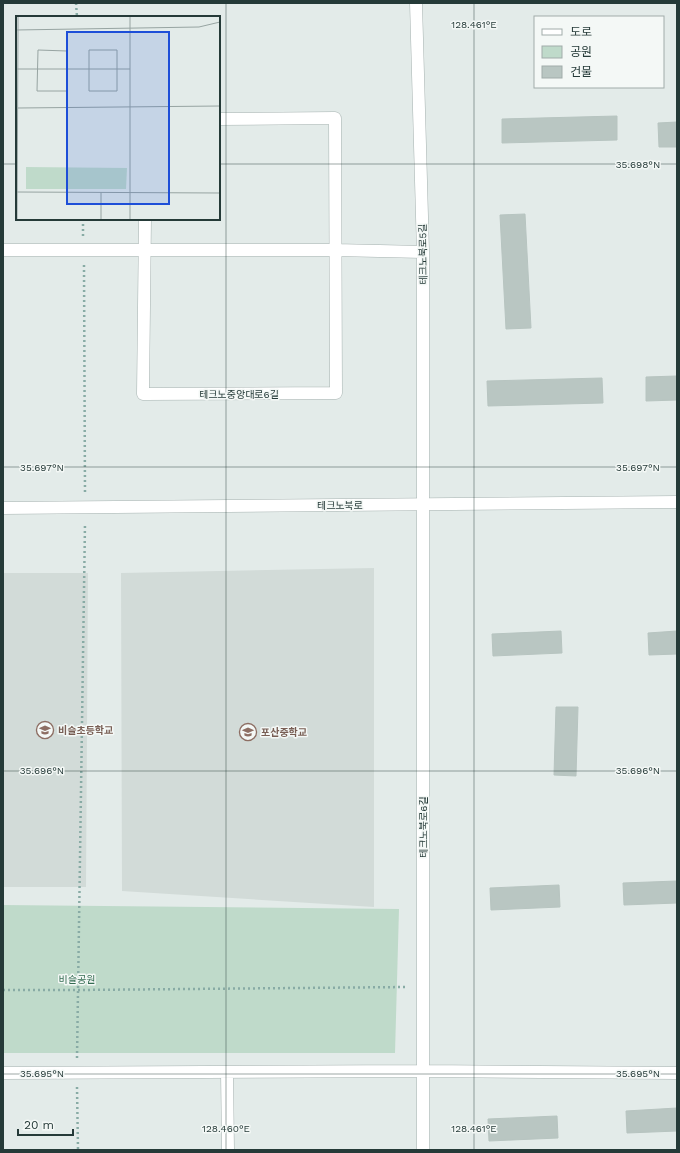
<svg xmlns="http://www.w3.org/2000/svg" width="680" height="1153" font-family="'Work Sans','Noto Sans KR',sans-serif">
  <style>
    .built { fill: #d2dbd8 }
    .green { fill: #bfdaca }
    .building { fill: #b9c6c2; stroke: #b7c4c0 }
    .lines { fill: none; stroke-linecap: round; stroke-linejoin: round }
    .minor-casing { stroke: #a6b2b0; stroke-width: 13 }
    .tertiary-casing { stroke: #a6b2b0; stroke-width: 13 }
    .path { stroke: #88aba5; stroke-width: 2.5; stroke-dasharray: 2 3; stroke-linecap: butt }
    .minor { stroke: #fff; stroke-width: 12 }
    .tertiary { stroke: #fff; stroke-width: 12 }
    .ticks { fill: none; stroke: #253a38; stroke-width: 1; stroke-opacity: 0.45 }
    .labels { text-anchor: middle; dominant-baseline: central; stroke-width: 3; stroke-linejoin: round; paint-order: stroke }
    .street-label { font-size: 10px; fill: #253a38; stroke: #f4f8f6 }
    .education-label { font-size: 10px; font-weight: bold; fill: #785e54; stroke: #f4f8f6; text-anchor: start }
    .park-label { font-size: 10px; fill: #346c52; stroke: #f4f8f6 }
    .inset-road { fill: none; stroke: #97a4a2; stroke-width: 1 }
    .view { fill: #1d4ed8; fill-opacity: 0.15; stroke: #1d4ed8; stroke-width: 2 }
    .inset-edge { fill: none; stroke: #253a38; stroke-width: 2 }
    .ticks-label { font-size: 10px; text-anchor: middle; fill: #253a38; stroke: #f4f8f6; stroke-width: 3; stroke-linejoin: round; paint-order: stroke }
  </style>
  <rect width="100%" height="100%" fill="#e3ebe9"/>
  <path class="built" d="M374 568V907L122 891 121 573Z
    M3 573H88L86 887H3Z"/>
  <path class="green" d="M3 905 399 909 395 1053H3Z"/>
  <path class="building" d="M617 116V140L502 143V119Z
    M677 122V147H659L658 123Z
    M525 214 531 328 506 329 500 215Z
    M677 376V400L646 401V377Z
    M602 378 603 403 488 406 487 381Z
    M561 631 562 653 493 656 492 634Z
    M677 631V654L649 655 648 633Z
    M556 707H578L576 776 554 775Z
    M677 881V903L624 905 623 883Z
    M559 885 560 907 491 910 490 888Z
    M677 1108V1131L627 1133 626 1111Z
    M557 1116 558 1138 489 1141 488 1119Z"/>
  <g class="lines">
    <g class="minor-casing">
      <path id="minor" d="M416 3 423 252V1150
        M145 219 143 394 336 393 335 118 219 119
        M3 250H335L423 252
        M227 1072 228 1150
        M3 1073 423 1071 677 1073"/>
    </g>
    <g class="tertiary-casing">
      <path id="tertiary" d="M3 508 677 502"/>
    </g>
    <path class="path" d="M76 3 77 17
      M83 219V236
      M84 265 85 494
      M3 990H78L408 987
      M77 1058 85 523
      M77 1087 78 1150"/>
    <use href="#minor" class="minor"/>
    <use href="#tertiary" class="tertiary"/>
  </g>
  <path class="ticks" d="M226 3V1150M474 3V1150M3 164H17M219 164H677M3 467H677M3 771H677M3 1074H677"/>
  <defs>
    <g id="school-ring" transform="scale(0.9)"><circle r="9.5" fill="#f4f8f6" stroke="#8d6e63" stroke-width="1.5"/><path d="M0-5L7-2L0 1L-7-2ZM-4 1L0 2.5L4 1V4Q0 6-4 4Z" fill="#8d6e63"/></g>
  </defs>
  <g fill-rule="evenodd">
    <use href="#school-ring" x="45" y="730"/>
    <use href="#school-ring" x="248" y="732"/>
  </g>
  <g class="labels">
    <g class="street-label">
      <text transform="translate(423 254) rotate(-91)">테크노북로5길</text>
      <text x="239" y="394">테크노중앙대로6길</text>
      <text x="340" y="505">테크노북로</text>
      <text transform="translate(423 827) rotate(-90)">테크노북로6길</text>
    </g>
    <g class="education-label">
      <text x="58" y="730">비슬초등학교</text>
      <text x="261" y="732">포산중학교</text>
    </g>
    <g class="park-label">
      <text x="77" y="979">비슬공원</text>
    </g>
  </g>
  <g transform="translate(16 16)">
    <rect width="204" height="204" fill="#e3ebe9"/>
    <path d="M10 151 111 152 110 173H10Z" fill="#bfdaca"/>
    <path class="inset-road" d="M2 0V14M114 0V204M0 14 183 11 204 6M22 34 51 35V75H21ZM73 34H101V75H73ZM0 53H114M2 92 204 90M1 176 204 177M85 176V204M1 204 2 14"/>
    <path class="view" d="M51 16H153V188H51Z"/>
    <rect width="204" height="204" class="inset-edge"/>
  </g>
  <g class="ticks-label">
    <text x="474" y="28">128.461°E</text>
    <text x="638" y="168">35.698°N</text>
    <text x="42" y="471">35.697°N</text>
    <text x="638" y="471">35.697°N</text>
    <text x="42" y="774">35.696°N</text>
    <text x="638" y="774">35.696°N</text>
    <text x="42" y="1077">35.695°N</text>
    <text x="638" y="1077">35.695°N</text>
    <text x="226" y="1132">128.460°E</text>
    <text x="474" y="1132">128.461°E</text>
  </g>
  <rect width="680" height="1153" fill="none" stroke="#253a38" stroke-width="8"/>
  <rect x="534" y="16" width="130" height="72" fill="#f4f8f6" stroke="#a1acaa"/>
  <rect x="542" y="29" width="20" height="6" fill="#ffffff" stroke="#a1acaa"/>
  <text x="570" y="36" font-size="12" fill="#253a38">도로</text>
  <rect x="542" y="46" width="20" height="12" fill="#bfdaca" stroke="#a1acaa"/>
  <text x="570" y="56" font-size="12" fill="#253a38">공원</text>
  <rect x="542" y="66" width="20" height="12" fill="#b9c6c2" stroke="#a1acaa"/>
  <text x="570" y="76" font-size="12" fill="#253a38">건물</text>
  <path d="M18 1129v6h55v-6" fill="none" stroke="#253a38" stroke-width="2"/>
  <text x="24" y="1129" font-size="12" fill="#253a38" stroke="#f4f8f6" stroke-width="3" paint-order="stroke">20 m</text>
</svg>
